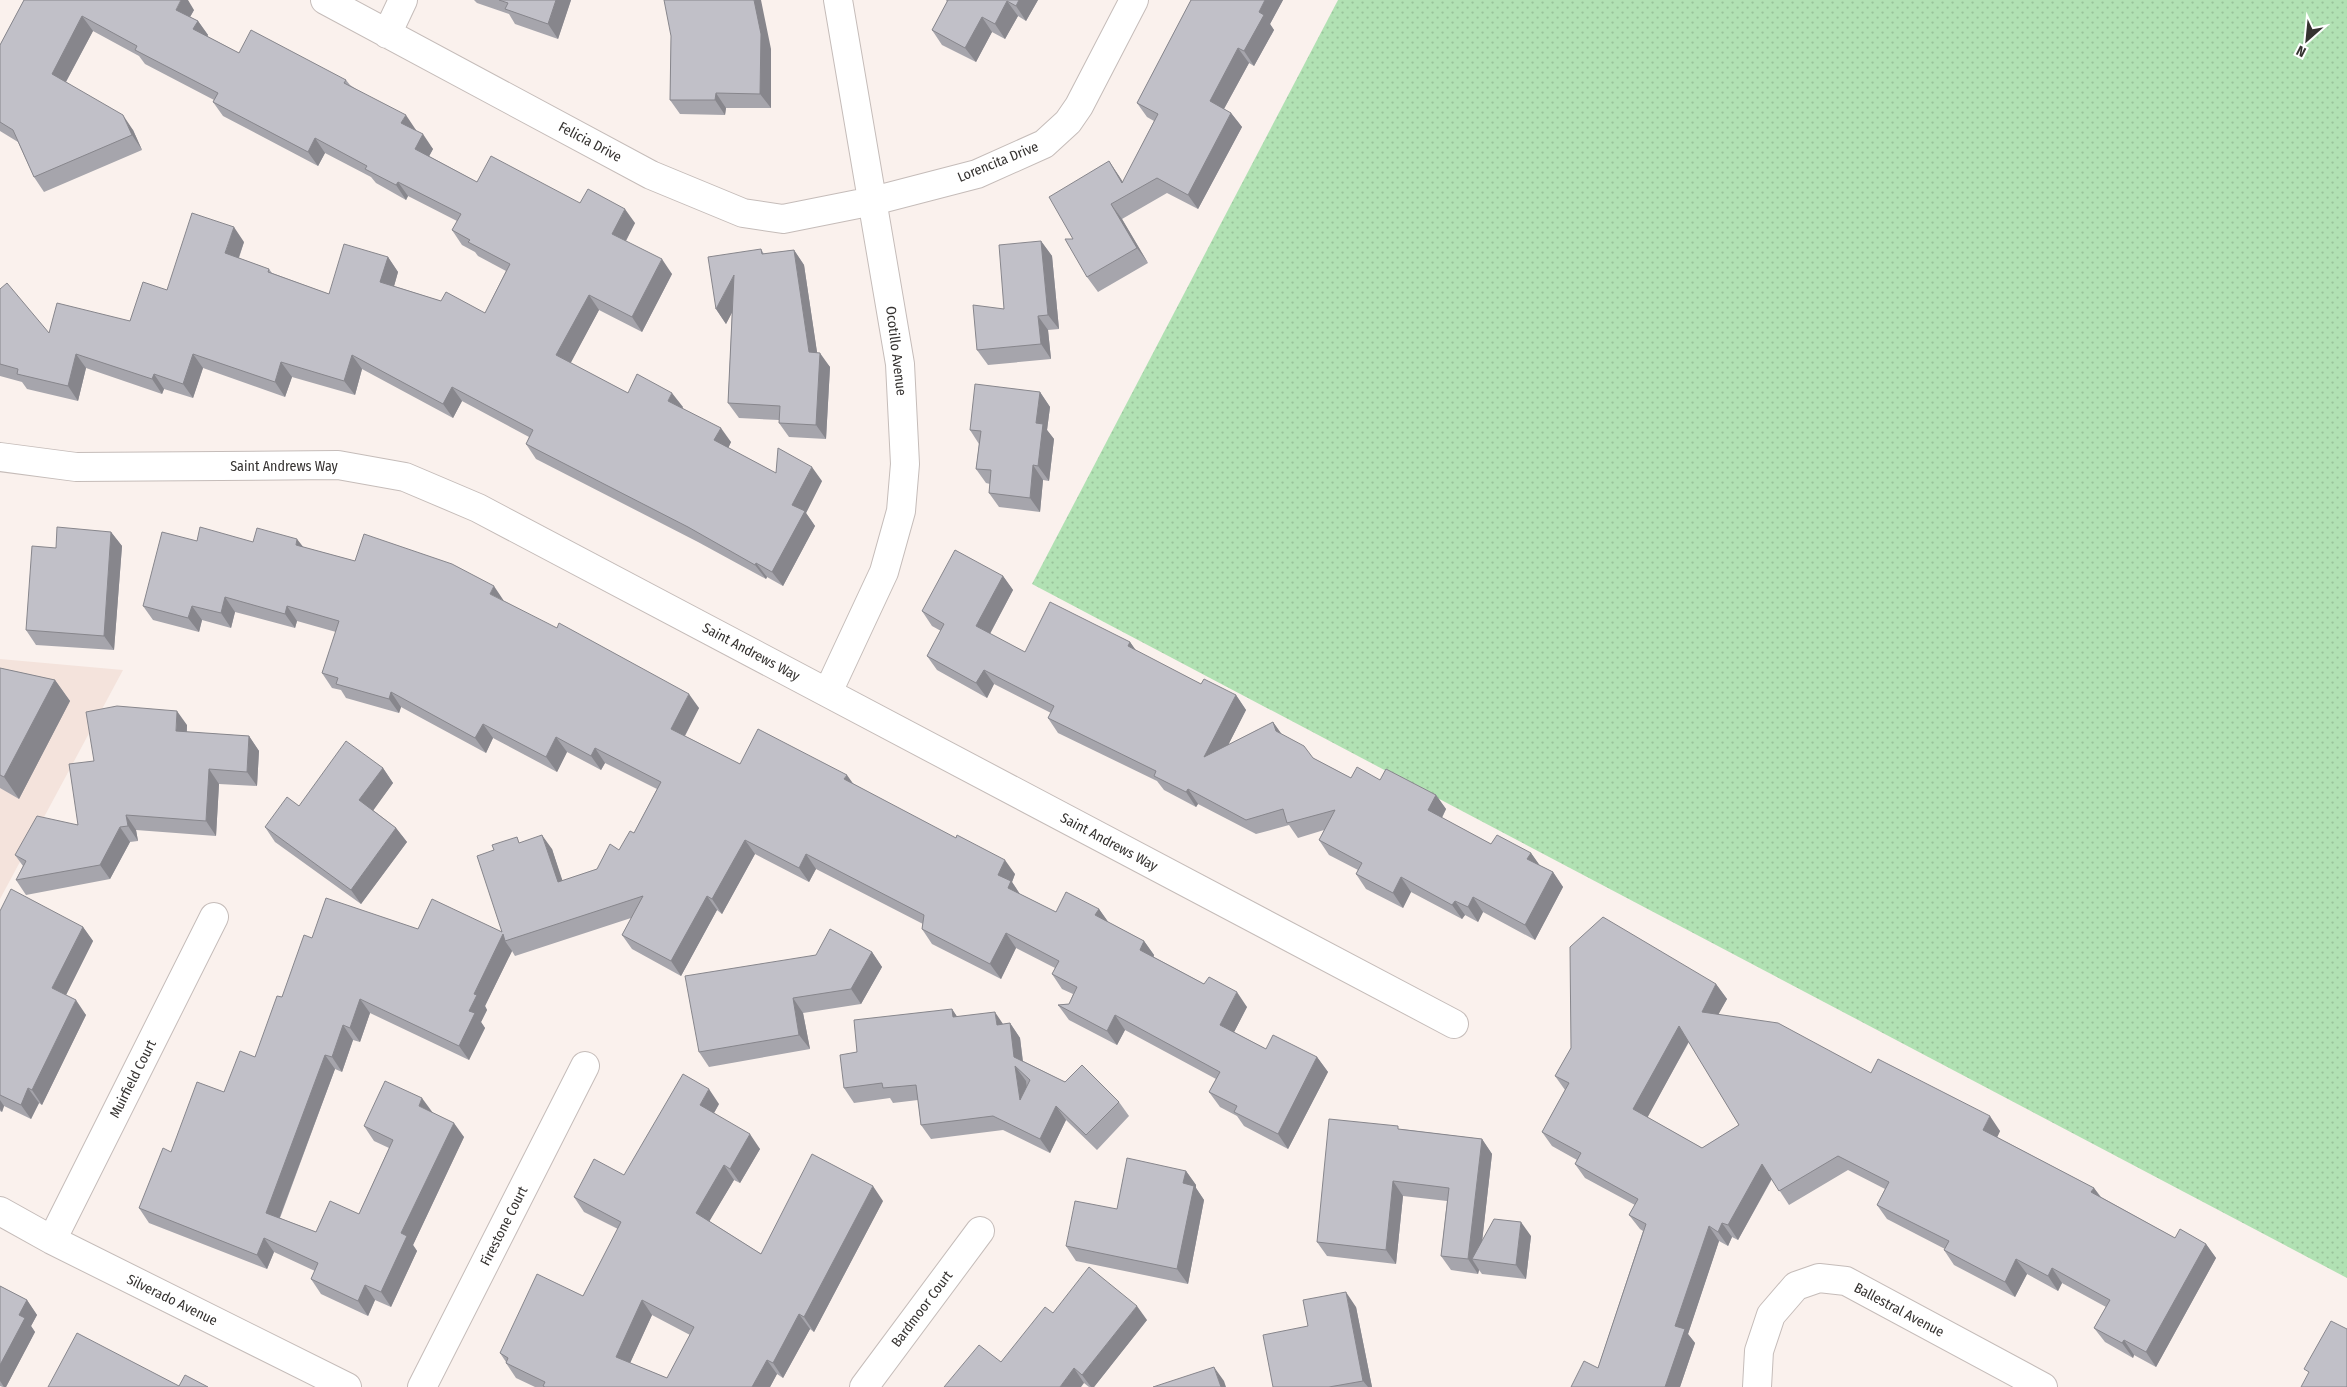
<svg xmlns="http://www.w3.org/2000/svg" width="2347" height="1387" font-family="'Fira Sans Condensed',sans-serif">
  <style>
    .built { fill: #f4e3dc }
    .grass { fill: url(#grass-dots) }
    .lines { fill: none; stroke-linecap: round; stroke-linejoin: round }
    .minor-casing { stroke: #c5bcb9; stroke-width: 30 }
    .minor { stroke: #fff; stroke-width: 28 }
    .wall { fill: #a6a5ac; fill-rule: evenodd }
    .shaded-wall { fill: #87868c }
    .building { fill: #c1c0c8; stroke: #87868c; fill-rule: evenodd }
    .labels { text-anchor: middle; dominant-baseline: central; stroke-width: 4.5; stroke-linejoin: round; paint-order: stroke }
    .street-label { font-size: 14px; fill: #353230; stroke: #fff }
  </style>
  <defs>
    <pattern id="grass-dots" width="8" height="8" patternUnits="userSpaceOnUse" patternTransform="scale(1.25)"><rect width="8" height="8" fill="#b1e1b3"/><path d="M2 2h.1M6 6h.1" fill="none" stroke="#99c29a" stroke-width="1.8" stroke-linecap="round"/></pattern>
  </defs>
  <rect width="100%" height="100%" fill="#faf1ed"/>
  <path class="built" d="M0 659 123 670 0 899Z"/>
  <path class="grass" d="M1338 0H2347V1278L1032 584Z"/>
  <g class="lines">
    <g class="minor-casing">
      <path id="minor" d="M325 0 651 175 743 213 783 219 873 201 977 174 1044 144 1068 122 1079 106 1134 0
        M387 34 403 0
        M0 457 76 467 338 465 405 477 478 508 1454 1024
        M828 692 884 572 901 511 905 464 900 364 838 0
        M0 1211 52 1240 347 1387
        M52 1240 214 917
        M422 1387 585 1066
        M864 1387 980 1231
        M1757 1387 1759 1351 1771 1315 1796 1286 1819 1278 1846 1281 2043 1387"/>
    </g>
    <use href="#minor" class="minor"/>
  </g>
  <path class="wall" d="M24 0 194 10 190 17 198 21 208 35 207 36 239 53 346 80 350 85 416 130 415 131 433 149 429 156 477 182 580 203 635 223 626 241 672 274 642 332 599 310 570 363 628 393 683 407 682 408 731 442 728 448 776 473 822 481 806 513 815 526 783 586 767 577 766 579 698 542 536 459 526 444 529 437 462 401 453 418 362 369 355 395 292 377 285 397 203 368 193 398 164 389 162 394 86 368 78 401 27 389 22 382 0 376V289L49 333 130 321 167 290 244 242 239 258 269 269 272 273 329 294 388 257 398 272 394 286 441 301 485 313 506 271 478 256 475 252 462 245 452 230 457 221 408 196 406 200 376 183 371 177 325 153 318 166 223 116 213 102 214 100 145 64 139 56 93 31 66 82 133 130 142 150 44 192 34 177 18 142 0 131V45Z
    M474 0H571L558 39 515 24 509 14 477 3Z
    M946 0H1038L1026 21 1018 16 1005 39 992 32 976 62 942 45 932 30 947 2Z
    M1191 0H1283L1270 24 1274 30 1254 66 1249 63 1224 109 1231 113 1242 127 1198 209 1167 193 1122 219 1148 263 1098 292 1087 277 1073 239 1109 161 1123 182 1154 121 1147 117 1137 103Z
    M671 36 771 49V108H726L725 115 680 114 670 100Z
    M1041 241 1052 256 1059 329 1048 330 1051 359 988 365 977 350 1004 309Z
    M761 249 764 254 794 250 804 265 817 353 830 367 826 439 789 437 779 423V420L739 418 728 403 732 312 726 324 716 309Z
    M1040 392 1050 407 1047 430 1054 439 1049 481 1043 480 1040 512 999 507 989 493 990 484 986 483 976 469 979 444 970 430Z
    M111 532 122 546 114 650 36 645 26 630 56 548Z
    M197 541 253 542 303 547 504 601 699 708 685 736 740 764 852 783 1015 874 1012 882 1020 894 1056 912 1099 909 1108 922 1144 941 1154 955V957L1247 1007 1234 1032 1266 1049 1317 1057 1328 1072 1288 1149 1244 1126 1237 1116 1220 1107 1209 1092 1216 1079 1125 1030 1117 1045 1069 1020 1058 1005 1069 1004 1073 994 1062 989 1052 974 1055 968 1016 948 1001 979 932 944 922 929 923 924 816 869 809 882 755 854 722 914 717 910 681 976 632 949 622 935 631 918 515 956 512 951 485 1006 487 1010 481 1022 485 1028 469 1060 370 1013 360 1042 353 1040 342 1072 335 1069 280 1218 316 1232 359 1214 389 1148 374 1141 364 1126 432 1112 464 1137 413 1245 417 1251 391 1307 375 1300 368 1316 321 1294 311 1279 315 1271 274 1252 267 1269 149 1223 139 1208 171 1152 255 1057 282 997 312 938 418 929 502 932 520 842 552 849 562 881 597 869 619 850 634 833 657 789 605 763 601 770 567 752 557 772 493 738 486 753 401 707 399 713 346 698 341 690 332 688 322 673 336 632 297 621 295 628 235 612 231 628 202 620 199 632 153 620 143 606Z
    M1003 576 1013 590 990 634 1025 652 1130 642 1136 651 1201 684 1236 695 1246 710 1228 745 1273 722 1282 735 1313 758 1351 778 1380 780 1436 795 1446 809 1442 818 1491 844 1531 853 1539 865 1553 872 1563 887 1535 940 1483 912 1478 922 1465 915 1462 919 1411 892 1403 908 1366 889 1356 874 1358 870 1329 855 1319 840 1324 830 1298 838 1289 825 1256 834 1198 804 1196 807 1164 790 1157 781 1058 733 1048 718 1051 713 994 684 987 698 937 670 927 656 941 631 932 626 922 611Z
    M0 668 55 680 70 701 19 799 0 788Z
    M187 725V732L249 736 259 751 257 786 219 784 216 836 136 830 138 841 130 842 110 879 26 895 16 880 23 866 15 855 78 825 94 761Z
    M383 768 393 783 373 810 396 828 407 842 361 904 275 842 265 827 299 806Z
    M0 911 83 927 93 941 66 995 86 1015 42 1105 39 1103 31 1119 4 1106 2 1112 0 1111Z
    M872 952 882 967 861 1004 803 1013 810 1049 709 1067 699 1052Z
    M1716 984 1727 999 1718 1014 1871 1073 2000 1131 1997 1137 2094 1188 2101 1197 2175 1238 2206 1244 2216 1258 2156 1367 2134 1355 2133 1358 2105 1342 2094 1328 2106 1307 2062 1283 2058 1291 2027 1274 2015 1297 1954 1265 1944 1250 1945 1249 1887 1219 1877 1205 1885 1189 1848 1170 1789 1205 1772 1179 1738 1240 1732 1237 1728 1246 1719 1241 1688 1334 1695 1343 1680 1387H1571L1598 1368 1643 1231 1640 1229 1629 1215 1635 1205 1585 1178 1575 1164 1577 1160 1552 1146 1542 1132 1565 1090 1555 1076 1571 1048ZM1689 1042 1739 1125 1702 1148 1647 1117Z
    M952 1009 957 1017 1003 1024 1010 1023 1020 1038 1023 1061 1065 1082 1119 1102 1129 1116 1097 1150 1066 1120 1050 1153 1003 1130 931 1139 921 1125 918 1100 893 1103 890 1098 854 1103 844 1088 857 1052Z
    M719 1104 714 1113 760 1149 740 1183 734 1180 709 1221 761 1254 883 1201 814 1332 810 1329 783 1378 777 1374 770 1387H535L516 1378 506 1363V1362L500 1353 583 1296 618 1229 584 1212 574 1197 624 1175ZM652 1315 690 1335 667 1378 630 1363Z
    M1401 1129 1482 1139 1492 1154 1482 1241 1531 1236 1526 1279 1482 1274 1479 1270 1478 1274 1451 1270 1441 1256 1447 1201 1403 1196 1396 1264 1327 1256 1317 1242Z
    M1186 1171 1196 1185V1188L1204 1200 1188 1284 1076 1261 1066 1246 1117 1209Z
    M0 1286 27 1300 37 1315 31 1326 35 1332 6 1387H3L0 1386Z
    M1356 1307 1372 1387H1273L1308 1326Z
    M1053 1313 1147 1320 1094 1387H1089L1084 1383 944 1387 1001 1362Z"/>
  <path class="shaded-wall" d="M181 0H188L194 10 186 24 176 10Z
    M556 0H571L558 39 548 24Z
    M754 0H761L771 49V108L760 94Z
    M1019 0H1038L1026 21 1016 6Z
    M1265 0H1283L1270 24 1274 30 1254 66 1244 51 1259 12Z
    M1007 1 1018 16 1005 39 995 24Z
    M82 16 93 31 62 89 52 74Z
    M982 17 992 32 976 62 965 48Z
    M198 21 208 35 204 44 193 29Z
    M1238 48 1249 63 1220 116 1210 101Z
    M716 93 726 108 725 115 715 100Z
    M1231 113 1242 127 1198 209 1188 195Z
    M123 115 133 130 142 150 132 135Z
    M406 115 416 130 411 137 401 123Z
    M423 134 433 149 425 164 415 149Z
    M315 138 325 153 318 166 308 152Z
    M1109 161 1119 176 1130 194 1122 183Z
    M398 182 408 196 406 200 396 185Z
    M1111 204 1122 219 1148 263 1137 248Z
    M625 209 635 223 622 248 612 234Z
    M234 227 244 242 235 268 225 253Z
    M1041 241 1052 256 1059 329 1048 315Z
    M794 250 804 265 819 365 820 353 830 367 826 439 816 425 809 352Z
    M388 257 398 272 391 297 380 282Z
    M662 259 672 274 642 332 632 317Z
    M734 275 744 290 726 324 716 309Z
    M589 295 599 310 567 370 556 355Z
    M1038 316 1048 330 1051 359 1041 344Z
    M76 354 86 368 78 401 68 386Z
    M193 354 203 368 193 398 183 384Z
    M352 355 362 369 355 395 344 381Z
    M281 362 292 377 285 397 275 382Z
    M154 374 164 389 162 394 152 379Z
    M452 387 462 401 453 418 443 404Z
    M1040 392 1050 407 1047 430 1054 439 1049 481 1038 466 1036 423Z
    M672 393 683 407 678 415 668 401Z
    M721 428 731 442 725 455 714 440Z
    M1033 465 1043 480 1040 512 1030 498Z
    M812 467 822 481 806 513 815 526 783 586 772 572 792 505Z
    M111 532 122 546 114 650 104 636Z
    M297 539 308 553 296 545Z
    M756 563 767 577 766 579 755 565Z
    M1003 576 1013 590 986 641 976 626Z
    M494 586 504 601 490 594Z
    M225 597 235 612 231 628 221 613Z
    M192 606 202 620 199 632 188 618Z
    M287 606 297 621 295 628 285 614Z
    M1130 642 1140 656 1128 646Z
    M984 670 994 684 987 698 976 683Z
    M55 680 70 701 19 799 4 777Z
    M391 692 401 707 399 713 389 699Z
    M689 694 699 708 681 743 671 729Z
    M1236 695 1246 710 1215 771 1204 757Z
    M177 711 187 725 186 746 176 731Z
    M1273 722 1283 736 1276 731Z
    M483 724 493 738 486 753 475 738Z
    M249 736 259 751 257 786 247 772Z
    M556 737 567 752 557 772 546 757Z
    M595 748 605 763 601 770 591 756Z
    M383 768 393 783 370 815 359 800Z
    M209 769 219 784 216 836 206 821Z
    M847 775 857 789 844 779Z
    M1188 789 1198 804 1196 807 1186 792Z
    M1436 795 1446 809 1438 825 1428 810Z
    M126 815 136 830 138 841 128 826Z
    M120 827 130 842 110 879 100 865Z
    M396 828 407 842 361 904 351 890Z
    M542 835 552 849 568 897 558 882Z
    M745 840 755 854 722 914 712 899Z
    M1531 853 1541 867 1527 859Z
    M806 854 816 869 809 882 799 868Z
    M1005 860 1015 874 1012 882 1021 896 1018 902 998 875Z
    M1553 872 1563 887 1535 940 1525 925Z
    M1401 877 1411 892 1403 908 1393 893Z
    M707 896 717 910 681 976 671 961Z
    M1473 897 1483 912 1478 922 1468 907Z
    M1455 901 1465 915 1462 919 1452 905Z
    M1099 909 1109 923 1095 915Z
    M83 927 93 941 62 1003 52 988Z
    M1006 933 1016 948 1001 979 990 964Z
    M503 934 505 941 512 951 485 1006 487 1010 481 1022 485 1028 469 1060 459 1046 474 994Z
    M1144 941 1154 955 1150 964 1140 950Z
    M872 952 882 967 861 1004 851 989Z
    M1716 984 1727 999 1712 1026 1702 1012Z
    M1237 992 1247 1007 1230 1040 1220 1025Z
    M793 998 803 1013 810 1049 799 1035Z
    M360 999 370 1013 360 1042 350 1028Z
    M76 1000 86 1015 42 1105 32 1090Z
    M952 1009 962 1024 953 1017Z
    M995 1012 1005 1027 997 1025Z
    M1115 1015 1125 1030 1117 1045 1107 1031Z
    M1010 1023 1020 1038 1024 1072 1014 1057Z
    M343 1025 353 1040 342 1072 332 1057Z
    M1679 1026 1689 1041 1644 1124 1633 1109Z
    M325 1055 335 1069 276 1227 266 1213Z
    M1317 1057 1328 1072 1288 1149 1278 1134Z
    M1015 1066 1026 1081 1030 1115 1020 1100Z
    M28 1088 39 1103 31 1119 21 1105Z
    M709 1089 719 1104 710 1120 700 1105Z
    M422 1098 433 1113 419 1106Z
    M0 1100 4 1106 2 1112 0 1109Z
    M1056 1106 1066 1120 1050 1153 1040 1139Z
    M1990 1116 2000 1131 1994 1144 1983 1130Z
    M454 1123 464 1137 413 1245 417 1251 391 1307 381 1292 401 1233Z
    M750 1134 760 1149 740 1183 730 1169Z
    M1482 1139 1492 1154 1480 1260 1472 1259 1479 1270 1478 1274 1468 1259Z
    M1762 1164 1772 1178 1738 1240 1728 1225Z
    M724 1165 734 1180 706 1227 696 1213Z
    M1186 1171 1196 1185V1188L1204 1200 1188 1284 1177 1269 1183 1183Z
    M1393 1181 1403 1196 1396 1264 1386 1250Z
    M873 1186 883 1201 814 1332 804 1317Z
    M2094 1188 2104 1202 2091 1192Z
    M1521 1222 1531 1236 1526 1279 1516 1265Z
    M1722 1223 1732 1237 1728 1246 1718 1232Z
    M1709 1226 1719 1241 1688 1334 1695 1343 1680 1387H1665L1675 1326Z
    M264 1238 274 1252 267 1269 257 1255Z
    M2206 1244 2216 1258 2156 1367 2146 1352Z
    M2016 1259 2027 1274 2015 1297 2005 1282Z
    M2052 1268 2062 1283 2058 1291 2048 1276Z
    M365 1285 375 1300 368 1316 358 1301Z
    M1346 1292 1356 1307 1372 1387H1368L1363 1381Z
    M27 1300 37 1315 31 1326 35 1332 6 1387H4L0 1381V1365L19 1315Z
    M642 1300 652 1315 626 1372 616 1357Z
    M1137 1306 1147 1320 1094 1387H1091L1082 1375Z
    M799 1314 810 1329 783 1378 773 1363Z
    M2124 1340 2134 1355 2133 1358 2122 1343Z
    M767 1360 777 1374 770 1387H752Z
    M1214 1367 1224 1381 1226 1387H1221Z
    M1074 1368 1084 1383 1081 1387H1060Z"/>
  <path class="building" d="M24 0H181L176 10 198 21 193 29 239 53 251 30 346 80 344 83 406 115 401 123 423 134 415 149 477 182 491 156 580 203 588 189 625 209 612 234 662 259 632 317 589 295 556 355 628 393 637 374 672 393 668 401 721 428 714 440 776 473 778 448 812 467 792 505 805 511 772 572 756 563 755 565 688 527 526 444 533 430 452 387 443 404 352 355 344 381 281 362 275 382 193 354 183 384 154 374 152 379 76 354 68 386 17 374 18 369 0 364V289L7 283 49 333 57 303 130 321 143 282 167 290 192 213 234 227 225 253 269 269 268 272 329 294 344 244 388 257 380 282 441 301 446 292 485 313 510 264 468 242 470 240 452 230 461 214 398 182 396 185 365 169 367 166 315 138 308 152 213 102 218 93 135 50 137 46 82 16 52 74 123 115 132 135 34 177 13 130 0 122V45Z
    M499 0H556L548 24 505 9 508 3Z
    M664 0H754L761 34 760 94 716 93 715 100H670L671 36Z
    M948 0H1019L1016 6 1007 1 995 24 982 17 965 48 932 30Z
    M1191 0H1265L1259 12 1264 15 1244 51 1238 48 1210 101 1231 113 1188 195 1157 178 1111 204 1137 248 1087 277 1065 239H1073L1049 197 1109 161 1122 183 1158 114 1137 103Z
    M1041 241 1048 315 1038 316 1041 344 977 350 973 305 1004 309 999 245Z
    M761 249 762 254 794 250 809 352 820 353 816 425 779 423 780 406 728 403 734 275 716 309 708 257Z
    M975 384 1040 392 1036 423 1043 424 1038 466 1033 465 1030 498 989 493 991 470 976 469 981 431 970 430Z
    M57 527 111 532 104 636 26 630 32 546 56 548Z
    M200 527 253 542 257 528 297 539 296 545 355 561 364 534 452 564 494 586 490 594 557 628 559 623 689 694 671 729 740 764 758 729 847 775 844 779 956 838 957 835 1005 860 998 875 1011 881 1008 888 1056 912 1066 892 1099 909 1095 915 1144 941 1140 950 1204 984 1209 977 1237 992 1220 1025 1266 1049 1273 1035 1317 1057 1278 1134 1234 1112 1237 1106 1209 1092 1220 1072 1115 1015 1107 1031 1058 1005 1069 1004 1077 987 1052 974 1059 961 1006 933 990 964 922 929 924 915 806 854 799 868 745 840 712 899 707 896 671 961 622 935 643 896 505 941 503 934 474 994 477 995 469 1011 475 1013 459 1046 360 999 350 1028 343 1025 332 1057 325 1055 266 1213 316 1232 330 1201 359 1214 393 1140 364 1126 385 1081 422 1098 419 1106 454 1123 401 1233 407 1236 381 1292 365 1285 358 1301 311 1279 318 1263 264 1238 257 1255 139 1208 163 1148 171 1152 197 1082 224 1092 240 1051 255 1057 277 996 282 997 304 935 312 938 326 898 418 929 432 899 502 932 477 856 494 850 492 845 517 837 519 843 542 835 558 882 597 869 610 844 619 850 630 831 634 833 661 782 595 748 591 756 556 737 546 757 483 724 475 738 391 692 389 699 336 684 338 678 322 673 339 621 287 606 285 614 225 597 221 613 192 606 188 618 143 606 162 532 197 541Z
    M955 550 1003 576 976 626 1025 652 1050 602 1130 642 1128 646 1201 684 1204 679 1236 695 1204 757 1273 722 1276 731 1304 746 1313 758 1351 778 1357 767 1380 780 1386 769 1436 795 1428 810 1491 844 1497 835 1531 853 1527 859 1553 872 1525 925 1473 897 1468 907 1455 901 1452 905 1401 877 1393 893 1356 874 1362 863 1319 840 1335 810 1287 823 1283 809 1246 820 1188 789 1186 792 1154 776 1156 771 1048 718 1054 706 984 670 976 683 927 656 944 624 922 611Z
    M0 668 55 680 4 777 0 775Z
    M117 706 177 711 176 731 249 736 247 772 209 769 206 821 126 815 128 826 120 827 100 865 16 880 26 861 15 855 37 816 78 825 69 764 94 761 86 712Z
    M346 741 383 768 359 800 396 828 351 890 265 827 287 797 299 806Z
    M11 889 83 927 52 988 76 1000 32 1090 28 1088 21 1105 0 1095V911Z
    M1603 917 1716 984 1702 1012 1778 1023 1871 1073 1878 1059 1990 1116 1983 1130 2094 1188 2091 1192 2175 1238 2180 1229 2206 1244 2146 1352 2124 1340 2122 1343 2094 1328 2110 1300 2052 1268 2048 1276 2016 1259 2005 1282 1944 1250 1949 1241 1877 1205 1889 1182 1838 1156 1779 1191 1762 1164 1728 1225 1722 1223 1718 1232 1709 1226 1675 1326 1685 1329 1665 1387H1571L1584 1361 1598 1368 1646 1224 1629 1215 1638 1199 1575 1164 1581 1153 1542 1132 1569 1083 1555 1076 1571 1048 1570 947ZM1679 1026 1739 1125 1702 1148 1633 1109Z
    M830 929 872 952 851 989 793 998 799 1035 699 1052 685 976 816 955Z
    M952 1009 953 1017 995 1012 997 1025 1010 1023 1014 1057 1065 1082 1082 1065 1119 1102 1086 1135 1056 1106 1040 1139 993 1116 921 1125 916 1085 883 1088 882 1083 844 1088 840 1055 857 1052 854 1020ZM1015 1066 1030 1080 1020 1100Z
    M683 1074 709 1089 700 1105 750 1134 730 1169 724 1165 696 1213 761 1254 812 1154 873 1186 804 1317 799 1314 773 1363 767 1360 752 1387H545L543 1386 545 1382 506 1363 508 1358 500 1353 537 1274 583 1296 621 1222 574 1197 594 1159 624 1175ZM642 1300 694 1327 667 1378 616 1357Z
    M1329 1119 1398 1126V1129L1482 1139 1468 1259 1441 1256 1449 1188 1393 1181 1386 1250 1317 1242Z
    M1127 1158 1186 1171 1183 1183 1194 1186 1177 1269 1066 1246 1075 1201 1117 1209Z
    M1494 1219 1521 1222 1516 1265 1472 1259Z
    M1089 1267 1137 1306 1082 1375 1074 1368 1060 1387H944L979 1345 1001 1362 1045 1307 1053 1313Z
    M0 1286 27 1300 19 1315 25 1318 0 1365Z
    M1346 1292 1363 1381 1329 1387H1273L1263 1335 1308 1326 1303 1300Z
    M2331 1321 2347 1329V1387H2301L2309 1372 2304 1369Z
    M77 1333 179 1386 185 1375 208 1387H48Z
    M1214 1367 1221 1387H1153Z"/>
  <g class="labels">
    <g class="street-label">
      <text transform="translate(590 142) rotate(28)">Felicia Drive</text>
      <text transform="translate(998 162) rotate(-22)">Lorencita Drive</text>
      <text transform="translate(896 351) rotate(83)">Ocotillo Avenue</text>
      <text x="284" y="466">Saint Andrews Way</text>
      <text transform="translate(751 652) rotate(28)">Saint Andrews Way</text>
      <text transform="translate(1109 842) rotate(28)">Saint Andrews Way</text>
      <text transform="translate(133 1079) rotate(-63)">Muirfield Court</text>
      <text transform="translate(504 1226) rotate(-63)">Firestone Court</text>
      <text transform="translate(172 1300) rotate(26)">Silverado Avenue</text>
      <text transform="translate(922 1309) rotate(-53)">Bardmoor Court</text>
      <text transform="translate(1899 1310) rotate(28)">Ballestral Avenue</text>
    </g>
  </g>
  <g transform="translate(2307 40) rotate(207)" stroke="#ffffff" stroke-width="4" paint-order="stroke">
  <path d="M0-4L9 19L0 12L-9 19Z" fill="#353230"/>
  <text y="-8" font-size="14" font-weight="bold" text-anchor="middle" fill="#353230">N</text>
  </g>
</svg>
